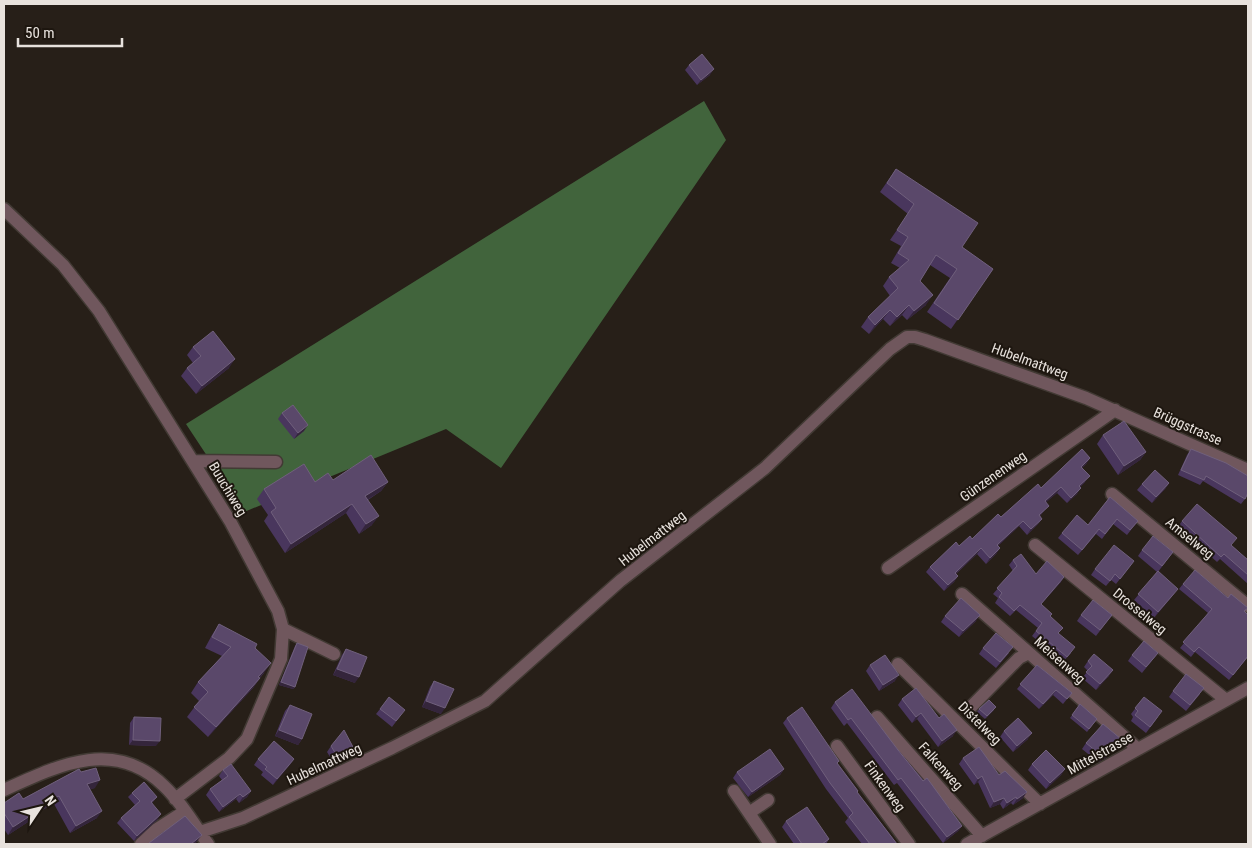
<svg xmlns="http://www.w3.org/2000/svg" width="1252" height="848" font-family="'Roboto Condensed',sans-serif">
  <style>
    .forest { fill: #41643c }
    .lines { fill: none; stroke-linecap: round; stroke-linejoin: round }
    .minor-casing { stroke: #423a34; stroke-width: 15 }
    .minor { stroke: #70575d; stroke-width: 12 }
    .wall { fill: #49365d }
    .shaded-wall { fill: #34253b }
    .building { fill: #5a486a; stroke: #70607c }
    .labels { text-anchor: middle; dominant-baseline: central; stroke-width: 4; stroke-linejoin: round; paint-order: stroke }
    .street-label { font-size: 14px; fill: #e8e2dd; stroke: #1d160f }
  </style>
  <rect width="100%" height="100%" fill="#271f18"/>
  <path class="forest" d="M704 101 726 140 501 468 446 429 244 512 186 424Z"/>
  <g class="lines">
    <g class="minor-casing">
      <path id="minor" d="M4 209 63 265 99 311 230 521 278 611 283 629 281 659 247 739 229 758 175 799
        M194 461 276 462
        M1112 494 1248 606
        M1035 545 1226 700
        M888 568 1115 410
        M962 594 1138 749
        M283 629 334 654
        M898 664 1040 804
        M972 706 1019 658 1029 653
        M877 717 982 836
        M837 746 909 844
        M4 790C57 766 114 737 164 786 181 802 194 824 208 844
        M734 791 770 844
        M749 813 768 800
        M200 832 243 818 392 748 485 701 620 581 765 468 890 349 907 337H915L925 340 1086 398 1248 470
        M141 844 157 829 185 811
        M967 844 1248 688"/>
    </g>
    <use href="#minor" class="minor"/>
  </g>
  <path class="wall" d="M689 65 710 75 697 85 685 70Z
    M896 169 962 247 993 269 951 329 927 312 950 278 930 265 920 281 926 305 907 320 902 315 890 326 883 319 869 334 861 327 868 317 890 296 883 286 889 277 900 268 891 263 901 246 890 240 908 214 880 192Z
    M193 347 229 368 196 394 181 376 187 368 193 363 187 355Z
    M282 413 304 431 294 439 278 419Z
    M1103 435 1146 452 1140 460 1118 475 1097 444Z
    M1191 449 1245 499 1241 504 1203 481 1200 485 1178 475 1187 455Z
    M1090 458 1086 464 1082 468 1085 482 1080 487 1077 494 1067 503 1057 493 1046 502 1044 511 1040 516 1042 519 1038 524 1027 535 1019 526 998 546 1000 548 996 554 986 564 977 554 956 574 958 576 954 582 944 591 926 572 930 567 959 546 972 539 1041 488Z
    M333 480 388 482 381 491 368 500 372 525 359 534 346 513 285 553 264 521 268 515 257 499 264 489Z
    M1169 483 1165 489 1152 503 1137 490 1142 484Z
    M1110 497 1138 521 1127 535 1113 524 1102 539 1096 534 1078 555 1058 538 1062 533 1088 525Z
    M1182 521 1232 546 1248 560V584L1220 559 1217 562 1178 527Z
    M1142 550 1173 552 1158 572 1174 594 1154 618 1134 600 1157 572 1138 556Z
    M1013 560 1036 574 1061 582 1041 604 1050 617 1059 634 1071 653 1063 662 1032 636 1038 628 1016 610 1010 616 995 603 998 598 993 594 1013 571 1009 565Z
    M1134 561 1116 584 1111 580 1106 586 1091 575 1095 569Z
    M1183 584 1245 612 1248 619V657L1229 680 1195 652 1191 657 1180 648 1208 613 1179 589Z
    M1081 615H1112L1096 636 1077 621Z
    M945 616 976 621 959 637 941 622Z
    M219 624 255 648 264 673 260 678 253 688 208 737 187 717 199 701 191 693 198 682 222 656 205 648 212 635Z
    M297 643 295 687 293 689 279 685 295 646Z
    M983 648 1009 653 996 668 979 654Z
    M346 649 355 683 333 675 342 655Z
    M1158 653 1142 673 1128 661 1132 655Z
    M1088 661 1109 676 1096 690 1082 678 1088 671 1084 667Z
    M870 665 895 681 879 691 866 671Z
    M1037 665 1072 693 1063 704 1053 695 1039 709 1017 689Z
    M434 681 441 714 422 707 430 687Z
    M1173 691 1200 694 1186 711 1169 697Z
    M1144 697 1158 717 1146 733 1131 721 1133 717 1131 714Z
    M902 699 939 718 953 736 938 747 917 719 912 723 898 705Z
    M835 702 898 750 962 826 958 831 943 843 897 783 894 785 847 723 844 726 831 708Z
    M1080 704 1097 719 1087 732 1070 718Z
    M290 705 302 739 298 745 275 736 285 711Z
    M380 709 401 715 392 727 376 714Z
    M979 709 994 710 985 719 977 712Z
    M134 717 156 746 129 745 130 723Z
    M787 718 839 761 837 764 858 791 857 792 897 844H862L845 822 848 818 826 789 783 723Z
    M1004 731 1028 739 1013 752 1000 737Z
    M1086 743 1117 745 1107 757 1098 762 1082 749Z
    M331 746 349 753 333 762 327 752Z
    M963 758 999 775 1023 798 1013 805 1011 803 1003 809 1000 804 990 808 978 782 974 785 959 764Z
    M258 759H294L273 785 261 775 263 772 254 765Z
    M1032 764 1065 769 1061 775 1046 789 1028 770Z
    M784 769 780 775 748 797 733 778 737 772Z
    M223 770 251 791 247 797 239 803 236 799 219 812 206 795 210 789 222 780 219 776Z
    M81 772 95 788 90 789 97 818 70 833 54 804 32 815 28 822 8 835 4 829V803L23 799Z
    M132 793 157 797 152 803 158 819 134 841 117 823 121 818 135 805 128 797Z
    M786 821 829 839 826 844H794L782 827Z"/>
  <path class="shaded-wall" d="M714 69 710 75 697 85 701 80Z
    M933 295 926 305 907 320 914 311Z
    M909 305 902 315 890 326 897 317Z
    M890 310 883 319 869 334 875 325Z
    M235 359 229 368 196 394 202 386Z
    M308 425 304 431 294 439 298 433Z
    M1146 452 1140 460 1118 475 1124 466Z
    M1090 458 1086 464 1077 472 1081 467Z
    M1090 476 1085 482 1075 492 1079 486Z
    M388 482 381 491 359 505 365 496Z
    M1169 483 1165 489 1152 503 1156 497Z
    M1061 487 1057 493 1041 507 1045 501Z
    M1081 488 1077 494 1067 503 1071 498Z
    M352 504 346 513 285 553 291 544Z
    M1049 506 1044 511 1035 521 1039 515Z
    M379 516 372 525 359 534 366 524Z
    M1042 519 1038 524 1027 535 1031 529Z
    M1023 521 1019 526 993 551 997 545Z
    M981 548 977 554 951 578 955 573Z
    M1000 548 996 554 986 564 990 558Z
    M958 576 954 582 944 591 948 585Z
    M1064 577 1061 582 1037 609 1041 604Z
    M1178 589 1174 594 1154 618 1158 612Z
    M980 615 976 621 959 637 963 631Z
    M271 663 264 673 251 687 258 677Z
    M337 669 359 677 355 683 333 675Z
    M1113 670 1109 676 1096 690 1100 684Z
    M899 675 895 681 879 691 883 685Z
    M260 678 253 688 208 737 216 727Z
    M281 682 295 687 293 689 279 685Z
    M1056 690 1053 695 1039 709 1043 704Z
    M426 701 445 708 441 714 422 707Z
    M921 713 917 719 912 723 916 717Z
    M279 730 302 739 298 745 275 736Z
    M957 730 953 736 938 747 942 741Z
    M1032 733 1028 739 1013 752 1017 746Z
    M1121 739 1107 757 1098 762 1102 756Z
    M133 740 160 741 156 746 129 745Z
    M353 747 349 753 333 762 337 756Z
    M294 759 290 765 273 785 277 779Z
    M784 769 780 775 748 797 752 792Z
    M1065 769 1061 775 1046 789 1050 783Z
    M982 776 978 782 974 785 978 779Z
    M100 780 95 788 82 791 87 784Z
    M251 791 247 797 239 803 243 797Z
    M1027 792 1023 798 1013 805 1017 799Z
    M240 794 236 799 219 812 223 807Z
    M59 796 54 804 32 815 28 822 8 835 13 827 31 811Z
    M1016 797 1011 803 1003 809 1007 803Z
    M1004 798 1000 804 990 808 994 802Z
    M102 811 97 818 70 833 76 826Z
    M161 814 158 819 134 841 137 836Z
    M962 826 958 831 943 843 947 837Z
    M202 835 195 844H191Z"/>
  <path class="building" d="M702 54 714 69 701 80 689 65Z
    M896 169 978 223 962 247 993 269 958 320 934 303 957 269 936 255 920 281 933 295 914 311 909 305 897 317 890 310 875 325 868 317 898 288 889 277 909 260 898 253 908 237 897 230 914 204 887 183Z
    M213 331 235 359 202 386 187 368 201 356 193 347Z
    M293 405 308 425 298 433 282 413Z
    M1124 421 1146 452 1124 466 1103 435Z
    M1082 449 1090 458 1081 467 1090 476 1079 486 1081 488 1071 498 1061 487 1045 501 1049 506 1039 515 1042 519 1031 529 1023 521 997 545 1000 548 990 558 981 548 955 573 958 576 948 585 930 567 956 542 959 546 970 536 972 539 998 514 1001 517 1038 484 1041 488Z
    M1191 449 1226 463 1248 476V493L1245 499 1206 476 1204 480 1181 470Z
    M371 455 388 482 365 496 379 516 366 524 352 504 291 544 271 512 276 508 264 489 304 464 315 482 328 473 333 480Z
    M1155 470 1169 483 1156 497 1142 484Z
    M1110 497 1138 521 1130 530 1117 519 1105 534 1099 529 1082 550 1062 533 1077 515 1088 525Z
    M1197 504 1237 538 1231 545 1248 560V575L1224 554 1221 557 1182 521Z
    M1153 536 1173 552 1162 566 1142 550Z
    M1114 545 1134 561 1120 579 1115 574 1110 581 1095 569Z
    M1021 554 1036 574 1047 561 1064 577 1041 604 1052 614 1050 616 1063 628 1058 633 1075 647 1067 657 1036 631 1042 623 1020 605 1014 611 999 597 1002 593 997 588 1017 566 1013 560Z
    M1195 570 1228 598 1231 594 1248 608 1244 611 1248 615V617L1247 618 1248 619V656L1233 675 1199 647 1194 652 1183 642 1212 609 1183 584Z
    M1158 571 1178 589 1158 612 1138 594Z
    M961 598 980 615 963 631 945 616Z
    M1093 600 1112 615 1100 630 1081 615Z
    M219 624 257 644 255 648 271 663 258 677 260 678 216 727 194 707 208 692 198 682 231 647 212 637Z
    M996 633 1013 647 1000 662 983 648Z
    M1144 641 1158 653 1146 667 1132 655Z
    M297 643 308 647 295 687 281 682Z
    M346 649 367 657 359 677 337 669Z
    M1094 654 1113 670 1100 684 1086 672 1092 666 1088 661Z
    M885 655 899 675 883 685 870 665Z
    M1037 665 1072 693 1067 699 1056 690 1043 704 1020 684Z
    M1186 674 1204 688 1190 705 1173 691Z
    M434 681 454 689 445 708 426 701Z
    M916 688 939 718 944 714 957 730 942 741 921 713 916 717 902 699Z
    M852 689 898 750 923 781 927 778 962 826 947 837 901 778 898 780 851 718 848 720 835 702Z
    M389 697 405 710 396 721 380 709Z
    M1144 697 1162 711 1150 727 1135 715 1138 711 1135 708Z
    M989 700 996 707 987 716 979 709Z
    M1080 704 1097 719 1089 729 1072 715Z
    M290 705 312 714 302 739 279 730Z
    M802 707 839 761 837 763 858 791 857 792 897 844H870L849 817 853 813 830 783 787 718Z
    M134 717 161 718 160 741 133 740Z
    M1018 718 1032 733 1017 746 1004 731Z
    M1103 724 1121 739 1111 751 1102 756 1086 743Z
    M344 730 353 747 337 756 331 746Z
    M274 741 294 759 277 779 265 769 267 767 258 759Z
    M979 747 999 775 1005 771 1027 792 1017 799 1016 797 1007 803 1004 798 994 802 982 776 978 779 963 758Z
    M770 749 784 769 752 792 737 772Z
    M1046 750 1065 769 1050 783 1032 764Z
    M231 764 251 791 243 797 240 794 223 807 210 789 228 776 223 770Z
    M96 768 100 780 87 784 102 811 76 826 59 796 31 811 33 814 13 827 4 813V803L19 793 23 799 79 769 81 772Z
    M144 782 157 797 151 802 161 814 137 836 121 818 140 801 132 793Z
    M807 807 829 839 822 844H802L786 821Z
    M185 816 202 835 191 844H150L149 843Z"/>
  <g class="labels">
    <g class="street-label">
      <text transform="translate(1030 361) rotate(20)">Hubelmattweg</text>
      <text transform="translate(1188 426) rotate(24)">Brüggstrasse</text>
      <text transform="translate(993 476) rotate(-35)">Günzenenweg</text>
      <text transform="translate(228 489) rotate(59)">Buuchiweg</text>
      <text transform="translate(652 538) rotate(-38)">Hubelmattweg</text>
      <text transform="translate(1190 538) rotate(39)">Amselweg</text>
      <text transform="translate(1140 611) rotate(39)">Drosselweg</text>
      <text transform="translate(1060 660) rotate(42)">Meisenweg</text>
      <text transform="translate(980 723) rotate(45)">Distelweg</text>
      <text transform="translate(1100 753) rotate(-29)">Mittelstrasse</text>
      <text transform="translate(324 764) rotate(-25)">Hubelmattweg</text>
      <text transform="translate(941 766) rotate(48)">Falkenweg</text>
      <text transform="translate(885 786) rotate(54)">Finkenweg</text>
    </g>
  </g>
  <rect width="1252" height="848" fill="none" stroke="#e8e2dd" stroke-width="10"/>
  <g transform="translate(40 808) rotate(55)" stroke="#1d160f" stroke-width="4" paint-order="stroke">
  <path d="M0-4L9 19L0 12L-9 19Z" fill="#e8e2dd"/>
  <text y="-8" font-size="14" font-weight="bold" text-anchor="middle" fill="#e8e2dd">N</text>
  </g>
  <path d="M18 38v8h104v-8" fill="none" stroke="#e8e2dd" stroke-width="2.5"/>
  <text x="25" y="38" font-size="15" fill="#e8e2dd" stroke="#1d160f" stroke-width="4" paint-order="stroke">50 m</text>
</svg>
